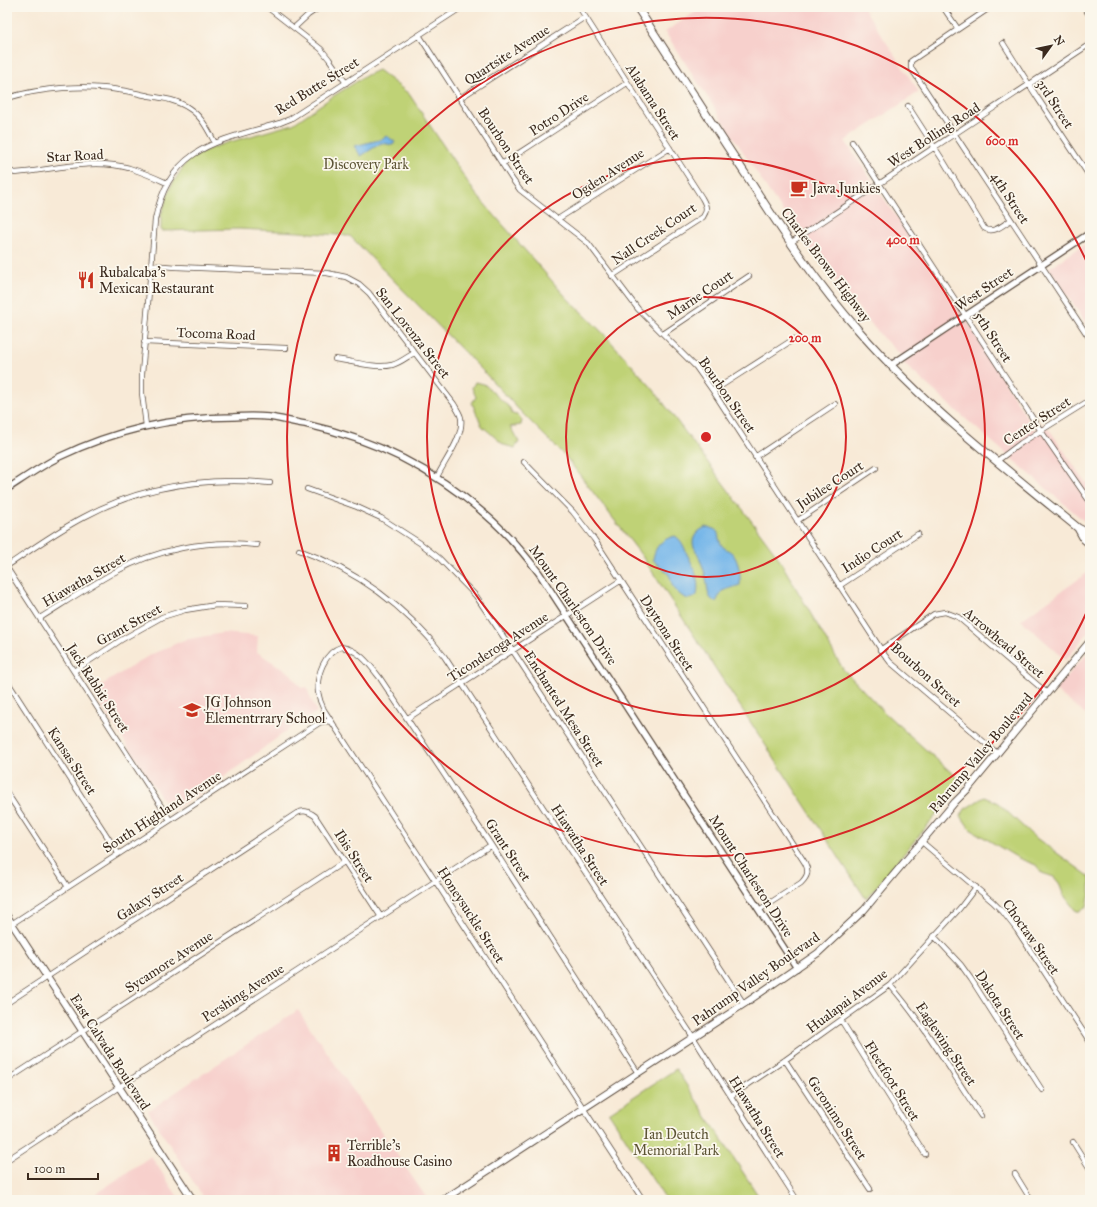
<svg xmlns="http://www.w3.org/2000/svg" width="1097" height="1207" font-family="'IM FELL Great Primer',serif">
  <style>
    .built { fill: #f7d0cc }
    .green { fill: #bfd276; stroke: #7d7e4a }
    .water { fill: #74b6e9; stroke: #587084 }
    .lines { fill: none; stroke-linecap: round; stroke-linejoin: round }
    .minor-casing { stroke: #57473a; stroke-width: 6 }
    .tertiary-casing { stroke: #57473a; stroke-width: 8 }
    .secondary-casing { stroke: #57473a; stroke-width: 8 }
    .primary-casing { stroke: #57473a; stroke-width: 9 }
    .minor { stroke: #fff; stroke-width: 4.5 }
    .tertiary { stroke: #fff; stroke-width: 5.5 }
    .secondary { stroke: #fff; stroke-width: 6 }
    .primary { stroke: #fff; stroke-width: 7 }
    .ring { fill: none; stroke: #d62828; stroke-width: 2 }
    .labels { text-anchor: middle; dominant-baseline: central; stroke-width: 3.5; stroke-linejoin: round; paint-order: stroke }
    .street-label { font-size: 14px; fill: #3b2a1e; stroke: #fbf7ec }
    .park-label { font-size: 14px; fill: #5c5434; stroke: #fbf7ec }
    .poi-label { font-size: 14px; fill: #3b2a1e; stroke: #fbf7ec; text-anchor: start }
    .centre { fill: #d62828; stroke: #fbf7ec; stroke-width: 2 }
    .ring-label { font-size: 12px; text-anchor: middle; font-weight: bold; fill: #d62828; stroke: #fbf7ec; stroke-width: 3.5; stroke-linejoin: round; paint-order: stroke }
  </style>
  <rect width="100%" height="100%" fill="#fbf7ec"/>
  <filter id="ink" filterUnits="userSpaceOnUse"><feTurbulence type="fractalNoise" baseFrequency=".025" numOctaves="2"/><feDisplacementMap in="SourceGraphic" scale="8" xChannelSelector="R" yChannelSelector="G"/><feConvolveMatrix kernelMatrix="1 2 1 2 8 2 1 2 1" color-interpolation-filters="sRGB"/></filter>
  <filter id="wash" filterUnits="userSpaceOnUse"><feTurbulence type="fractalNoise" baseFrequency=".012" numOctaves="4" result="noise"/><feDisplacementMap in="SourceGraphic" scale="16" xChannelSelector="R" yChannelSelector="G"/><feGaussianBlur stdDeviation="0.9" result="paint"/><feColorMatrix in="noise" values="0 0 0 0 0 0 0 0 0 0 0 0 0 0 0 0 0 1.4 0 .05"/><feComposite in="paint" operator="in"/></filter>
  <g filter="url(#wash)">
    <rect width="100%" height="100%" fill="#f8ead7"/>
    <path class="built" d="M703 7H863L919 92 845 141 976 335 1035 431 1044 424 1051 432 1086 483 1090 481V526L967 420 904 364 905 359 882 337 813 253 768 190 665 32Z
      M1090 241V329L1049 268Z
      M1090 571V630L1066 660 1021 620Z
      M223 633 258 636 257 652 291 674 301 688 307 687 310 697 317 712 292 727 220 780 173 810 166 805 92 691 150 655 184 640Z
      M1090 650V718L1055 690Z
      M298 1010 428 1200H205L148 1111Z
      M151 1156 180 1200H87Z"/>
    <path class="green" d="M378 70 409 94 475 193 566 297 604 334 653 389 776 554 843 669 886 714 963 783 866 899 642 556 566 457 522 413 482 370 350 236 299 232 239 229 161 231V215L171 186 190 156 223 144 293 124 332 97 367 75Z
      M475 382 484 384 510 408 512 414 517 415 522 420 521 425 510 427 519 442 515 448 504 445 482 426 472 403 476 397 472 388Z
      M984 797 998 803 1032 835 1090 877V893L1087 906 1080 912 1075 910 1063 894 1059 883 1054 877 1042 873 1036 865 1018 858 970 829 961 816 965 809Z
      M676 1069 761 1200H666L609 1113Z"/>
    <path class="water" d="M387 136 395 142 393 145 381 143 361 156 354 146 379 140Z
      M706 527C722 530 716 533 721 544 723 549 730 550 733 554 739 562 741 576 740 585L722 591 716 602C706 599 708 586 706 578 704 569 700 559 696 551 695 548 693 546 693 543 693 535 699 530 706 527Z
      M675 536C682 540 684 547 687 554 694 567 700 580 697 595 688 605 677 593 672 585 671 582 671 578 669 575 665 569 658 567 653 559 655 546 662 539 675 536Z"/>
  </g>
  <g filter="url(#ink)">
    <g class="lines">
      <g class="minor-casing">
        <path id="minor" d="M267 7 321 49 329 59 346 83
          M579 7 702 198C706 205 708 210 703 217L612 276
          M943 7 958 29
          M991 7 911 61V68L1090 339
          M1084 7 1090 16
          M294 28 308 15 320 7
          M419 35 512 179 520 190 588 243 638 309 696 367 713 391 884 654 890 662 997 753
          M1003 43 1037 97 1090 177
          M7 98C41 88 84 84 119 90 129 91 139 94 149 96 163 98 178 100 190 109 202 117 208 130 215 143
          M460 98 585 17
          M908 106 944 162 984 228C993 235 1004 224 1011 220
          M852 142 1041 431 1090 502
          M502 164 627 83
          M7 170 15 173C53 170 91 158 129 168 142 172 154 177 167 183
          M558 219 670 148
          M790 243 1090 44
          M151 265 176 267 327 273 346 277 359 284 369 293 454 404C456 408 460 413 461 418 464 437 445 460 437 477
          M663 334 749 276
          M144 342 286 348
          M335 359C351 361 376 369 392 365 400 363 407 357 414 353
          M713 391 794 339
          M146 426 142 393V374L155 220C169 147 218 141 280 123L290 119 462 7
          M755 457 835 404
          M997 461 1021 443 1090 400
          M524 462 573 512 594 539 805 863C809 871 808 876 801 883L759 910
          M307 489 357 507 381 518 420 543 439 558 476 596 513 651 744 1004
          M797 521 876 468
          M299 550C358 571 406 607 444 656L693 1037 797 1200
          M7 566C32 549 57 531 84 517 130 492 182 481 234 481 246 481 258 482 270 483
          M7 568 170 820
          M839 586 918 534
          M40 618C64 603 88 587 113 573 156 549 208 539 257 545
          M880 650 934 614 945 612 958 617 1047 693
          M74 671 121 640 162 617 185 610 216 605 246 606
          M7 681 118 853
          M408 718 620 581
          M7 793 68 887
          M922 842 993 902 1003 912 1017 930 1090 1042
          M7 927 319 723 325 721 332 722
          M934 936 961 965 971 979 1042 1090
          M890 985C925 1025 951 1072 981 1116
          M7 1003 297 813C304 810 308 811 315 816L381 917
          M841 1020 925 1154
          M785 1060 870 1189
          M638 1073 491 845 380 678C370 665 359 649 341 647 325 652 316 675 318 692 319 698 321 704 324 710L643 1200
          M7 1080 344 862
          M731 1096 785 1060 890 985 960 908 976 887
          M1073 1142 1090 1169
          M7 1160 491 845
          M1015 1174 1031 1200"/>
      </g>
      <g class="tertiary-casing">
        <path id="tertiary" d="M891 365 1090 233
          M7 489C24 478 41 466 59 457 113 431 173 417 233 417 245 416 258 416 269 417 281 419 293 422 305 424 373 439 434 469 486 515 506 532 523 552 539 573L797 968"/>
      </g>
      <g class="secondary-casing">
        <path id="secondary" d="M7 916 193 1200
          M443 1200 744 1004 818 953 864 910 955 802 968 789 1090 641"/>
      </g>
      <g class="primary-casing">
        <path id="primary" d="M637 7C674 64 710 121 748 178 782 231 817 284 860 332 924 405 1003 467 1078 528L1090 534
          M1078 528 1084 539 1090 544"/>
      </g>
      <use href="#minor" class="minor"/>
      <use href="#tertiary" class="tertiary"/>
      <use href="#secondary" class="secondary"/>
      <use href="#primary" class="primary"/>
    </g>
  </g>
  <g class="ring">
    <circle cx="706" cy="437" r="140"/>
    <circle cx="706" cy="437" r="279"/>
    <path d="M1089 607A419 419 0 1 1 1089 267"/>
  </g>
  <defs>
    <g id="cafe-bare" transform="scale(1.38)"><path d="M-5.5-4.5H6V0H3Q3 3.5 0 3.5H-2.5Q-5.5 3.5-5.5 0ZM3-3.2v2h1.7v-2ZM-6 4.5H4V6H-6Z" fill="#c8321e" stroke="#fbf7ec" stroke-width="2.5" paint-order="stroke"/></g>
    <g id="restaurant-bare" transform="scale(1.38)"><path d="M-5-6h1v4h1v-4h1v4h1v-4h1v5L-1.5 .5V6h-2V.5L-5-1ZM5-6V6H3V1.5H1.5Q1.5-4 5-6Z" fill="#c8321e" stroke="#fbf7ec" stroke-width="2.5" paint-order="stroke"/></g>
    <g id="school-bare" transform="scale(1.38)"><path d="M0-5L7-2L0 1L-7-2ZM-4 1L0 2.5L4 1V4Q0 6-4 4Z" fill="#c8321e" stroke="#fbf7ec" stroke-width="2.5" paint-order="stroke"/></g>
    <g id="building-bare" transform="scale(1.38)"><path d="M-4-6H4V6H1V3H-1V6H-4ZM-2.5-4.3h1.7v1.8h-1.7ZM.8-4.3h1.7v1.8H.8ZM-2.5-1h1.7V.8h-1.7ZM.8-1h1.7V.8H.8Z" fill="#c8321e" stroke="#fbf7ec" stroke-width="2.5" paint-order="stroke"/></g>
  </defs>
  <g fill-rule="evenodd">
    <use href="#cafe-bare" x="799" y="188"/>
    <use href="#restaurant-bare" x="86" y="280"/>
    <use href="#school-bare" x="192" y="710"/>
    <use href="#building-bare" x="334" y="1153"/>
  </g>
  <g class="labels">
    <g class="street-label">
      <text transform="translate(507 55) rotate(-33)">Quartsite Avenue</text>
      <text transform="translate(317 86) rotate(-32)">Red Butte Street</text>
      <text transform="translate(653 102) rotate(57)">Alabama Street</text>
      <text transform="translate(1055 104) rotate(57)">3rd Street</text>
      <text transform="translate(559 114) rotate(-33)">Potro Drive</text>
      <text transform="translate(934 135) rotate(-33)">West Bolling Road</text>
      <text transform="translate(506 146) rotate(56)">Bourbon Street</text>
      <text transform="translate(75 156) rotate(-3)">Star Road</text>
      <text transform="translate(608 174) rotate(-33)">Ogden Avenue</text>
      <text transform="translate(1010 198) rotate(57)">4th Street</text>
      <text transform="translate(654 234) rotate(-34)">Nall Creek Court</text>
      <text transform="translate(826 265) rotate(53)">Charles Brown Highway</text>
      <text transform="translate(984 289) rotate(-34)">West Street</text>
      <text transform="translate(700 295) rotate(-34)">Marne Court</text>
      <text transform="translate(413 333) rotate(52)">San Lorenza Street</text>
      <text transform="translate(216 334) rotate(2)">Tocoma Road</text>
      <text transform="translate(993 337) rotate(57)">5th Street</text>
      <text transform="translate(727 395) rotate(55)">Bourbon Street</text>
      <text transform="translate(1037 421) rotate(-33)">Center Street</text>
      <text transform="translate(830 485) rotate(-33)">Jubilee Court</text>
      <text transform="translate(872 551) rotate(-33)">Indio Court</text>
      <text transform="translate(84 580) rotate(-30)">Hiawatha Street</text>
      <text transform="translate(573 605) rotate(55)">Mount Charleston Drive</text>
      <text transform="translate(129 625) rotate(-29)">Grant Street</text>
      <text transform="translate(667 633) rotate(57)">Daytona Street</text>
      <text transform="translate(1004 643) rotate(40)">Arrowhead Street</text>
      <text transform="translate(498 647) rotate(-33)">Ticonderoga Avenue</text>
      <text transform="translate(926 675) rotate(42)">Bourbon Street</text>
      <text transform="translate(98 688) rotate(57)">Jack Rabbit Street</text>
      <text transform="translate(564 709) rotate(57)">Enchanted Mesa Street</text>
      <text transform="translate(981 753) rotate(-50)">Pahrump Valley Boulevard</text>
      <text transform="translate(72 761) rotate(57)">Kansas Street</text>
      <text transform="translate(162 812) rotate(-33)">South Highland Avenue</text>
      <text transform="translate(580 845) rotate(57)">Hiawatha Street</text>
      <text transform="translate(508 850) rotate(57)">Grant Street</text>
      <text transform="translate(354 856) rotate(57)">Ibis Street</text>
      <text transform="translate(751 876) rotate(57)">Mount Charleston Drive</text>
      <text transform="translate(150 897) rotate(-33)">Galaxy Street</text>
      <text transform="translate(471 915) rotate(57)">Honeysuckle Street</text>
      <text transform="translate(1031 937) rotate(55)">Choctaw Street</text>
      <text transform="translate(169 962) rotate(-33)">Sycamore Avenue</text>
      <text transform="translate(756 979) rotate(-35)">Pahrump Valley Boulevard</text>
      <text transform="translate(243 993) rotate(-33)">Pershing Avenue</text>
      <text transform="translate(847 1001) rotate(-37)">Hualapai Avenue</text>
      <text transform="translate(1000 1005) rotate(57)">Dakota Street</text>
      <text transform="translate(946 1044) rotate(56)">Eaglewing Street</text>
      <text transform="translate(110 1052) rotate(57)">East Calvada Boulevard</text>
      <text transform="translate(892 1081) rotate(58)">Fleetfoot Street</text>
      <text transform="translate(757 1117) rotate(58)">Hiawatha Street</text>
      <text transform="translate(837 1118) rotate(57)">Geronimo Street</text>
    </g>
    <g class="park-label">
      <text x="366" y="164">Discovery Park</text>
      <text x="676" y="1134">Ian Deutch<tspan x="676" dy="16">Memorial Park</tspan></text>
    </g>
    <g class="poi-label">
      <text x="812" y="188">Java Junkies</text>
      <text x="99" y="272">Rubalcaba's<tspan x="99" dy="16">Mexican Restaurant</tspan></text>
      <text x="205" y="702">JG Johnson<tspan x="205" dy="16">Elementrrary School</tspan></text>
      <text x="347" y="1145">Terrible's<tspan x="347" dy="16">Roadhouse Casino</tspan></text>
    </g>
  </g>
  <circle cx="706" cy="437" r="6" class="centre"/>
  <g class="ring-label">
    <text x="1002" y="145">600 m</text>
    <text x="903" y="244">400 m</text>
    <text x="805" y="342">200 m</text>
  </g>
  <rect width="1097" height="1207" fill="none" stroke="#fbf7ec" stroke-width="24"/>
  <g transform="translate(1051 46) rotate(57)" stroke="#fbf7ec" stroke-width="3" paint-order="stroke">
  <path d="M0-3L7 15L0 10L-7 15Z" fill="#3b2a1e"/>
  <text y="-6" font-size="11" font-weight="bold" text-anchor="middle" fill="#3b2a1e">N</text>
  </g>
  <path d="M28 1173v6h70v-6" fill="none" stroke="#3b2a1e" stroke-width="2"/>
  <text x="34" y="1173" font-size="12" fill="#3b2a1e" stroke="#fbf7ec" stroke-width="3" paint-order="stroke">100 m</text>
</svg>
